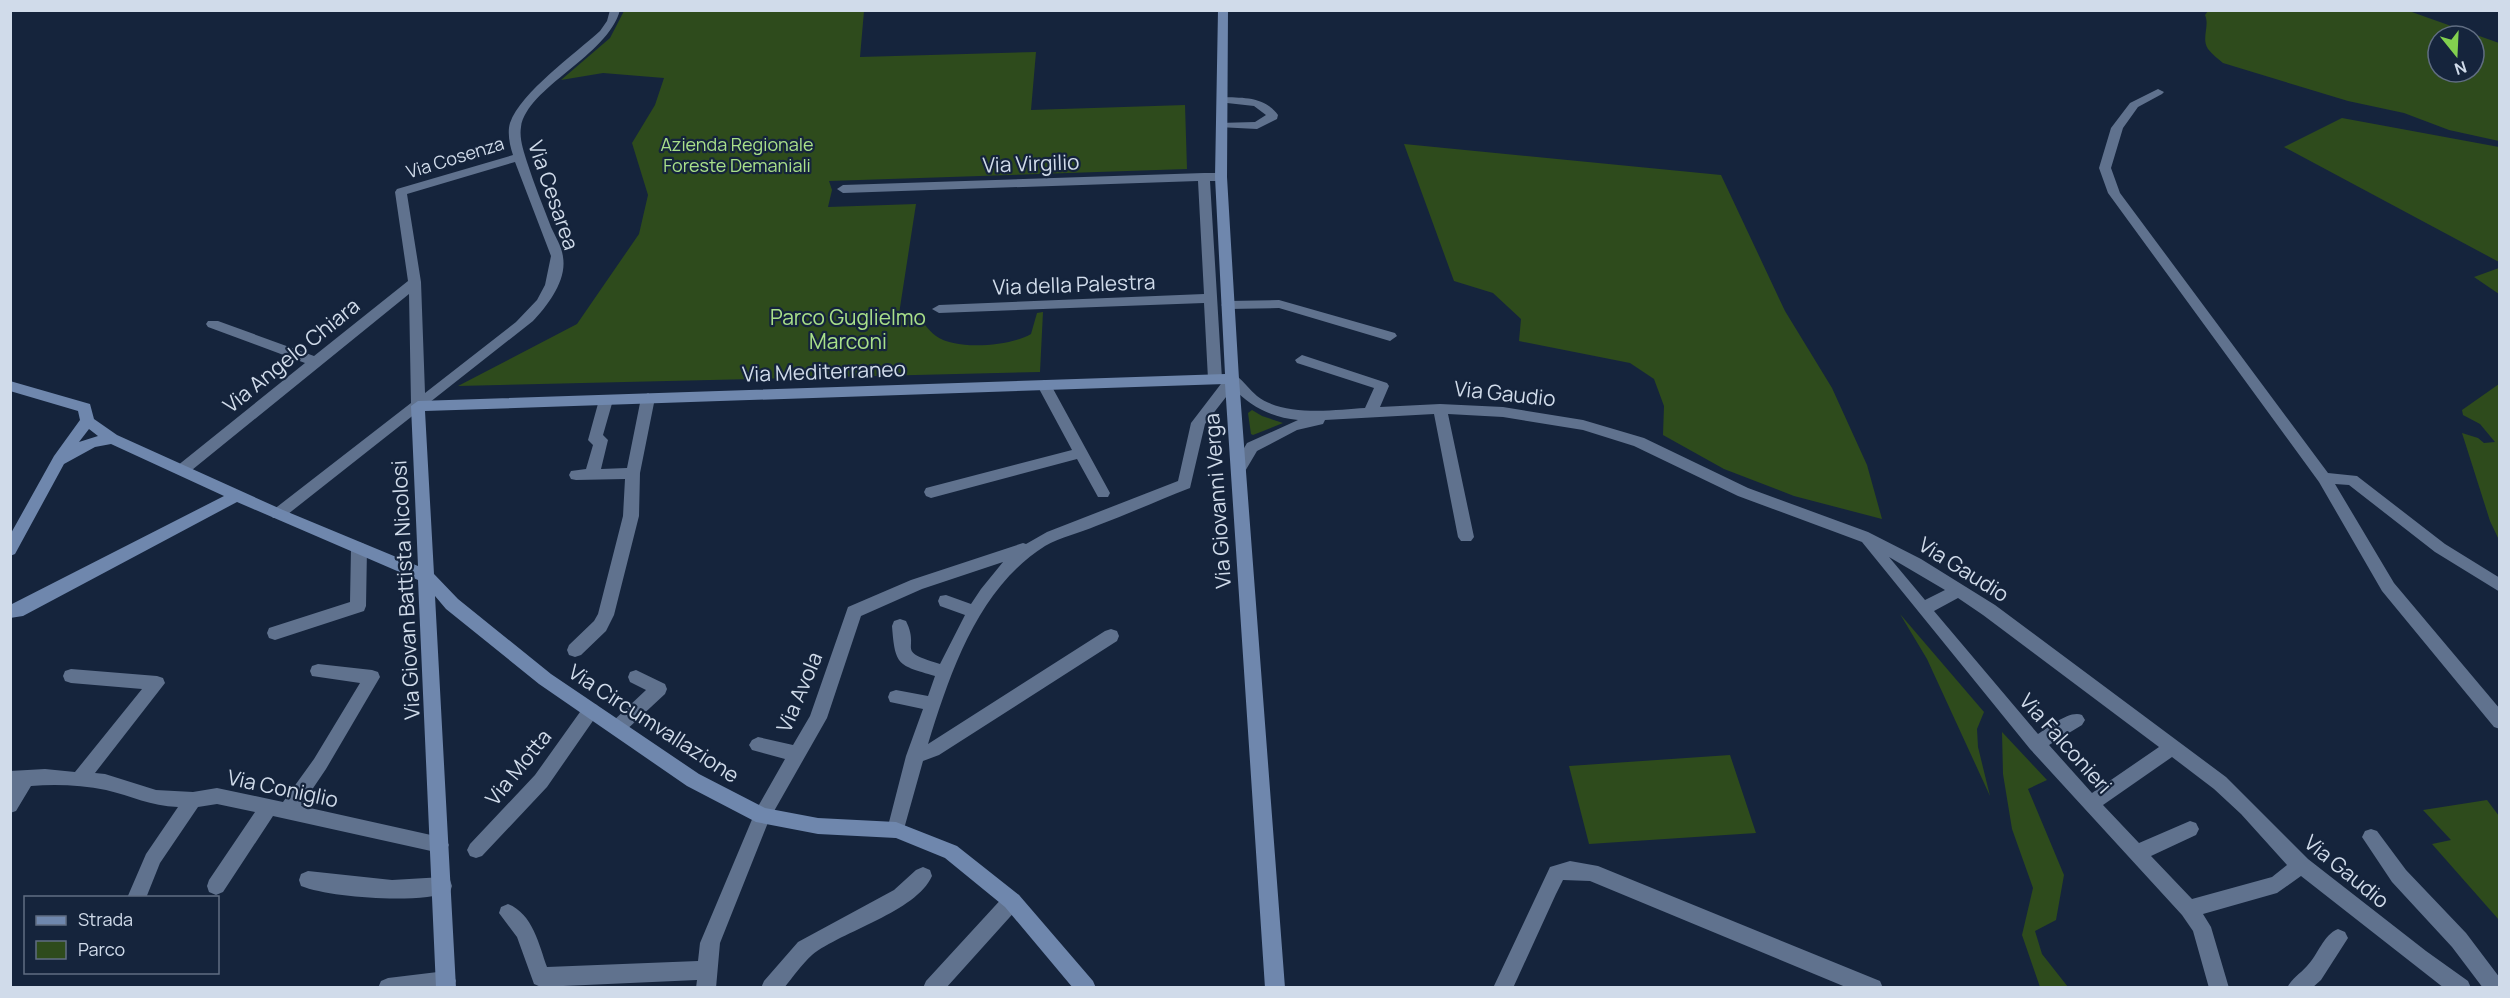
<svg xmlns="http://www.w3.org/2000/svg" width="2510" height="998" font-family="Manrope,sans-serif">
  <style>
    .green { fill: #2e4b1c; fill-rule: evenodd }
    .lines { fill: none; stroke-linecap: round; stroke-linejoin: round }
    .street { fill: #60728e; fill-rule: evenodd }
    .secondary { fill: #6f87ad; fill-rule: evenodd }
    .labels { text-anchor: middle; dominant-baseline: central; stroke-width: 4.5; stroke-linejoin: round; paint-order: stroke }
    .far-park-label { font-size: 18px; fill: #a9e08a; stroke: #15243c }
    .far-street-label { font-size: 18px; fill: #d0dbea; stroke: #15243c }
    .street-label { font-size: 21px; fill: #d0dbea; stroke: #15243c }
    .park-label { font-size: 21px; fill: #a9e08a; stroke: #15243c }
  </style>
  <rect width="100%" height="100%" fill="#15243c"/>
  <path class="green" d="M624 11H864L860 57 1036 52 1031 110 1185 105 1187 169 829 181 832 190 828 207 916 204 899 314C927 315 918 322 936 336 956 351 1011 346 1031 334L1037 313 1043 312 1040 372 458 386 577 324 639 234 648 195 632 143 655 105 664 78 603 73 561 80 610 38Z
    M2409 11 2499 43V141L2449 130 2404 113 2348 101 2223 63C2218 59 2212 54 2208 49 2201 38 2210 26 2205 15L2208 11ZM2438 36H2474V72H2438Z
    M2342 118 2499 147V262L2284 147Z
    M1404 144 1721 175 1785 311 1832 388 1867 465 1882 519 1794 496 1724 469 1663 435 1664 406 1654 379 1630 363 1519 341 1521 319 1493 293 1454 281Z
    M2499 268V294L2474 277Z
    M2499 384V540L2490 521 2462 433 2478 438 2484 443 2495 442 2480 424 2463 415 2462 410Z
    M1252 410 1262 416 1283 423 1253 435 1251 434 1248 413Z
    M1900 614 1984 712 1977 729 1978 747 1990 796 1927 659Z
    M2002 732 2047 780 2028 789 2064 875 2056 920 2035 931 2042 954 2068 987H2040L2022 935 2033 888 2012 829 2003 774Z
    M1730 755 1756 833 1589 844 1569 766Z
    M2487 800 2499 816V920L2432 844 2451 840 2423 810Z"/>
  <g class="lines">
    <path class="street" d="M610 10H620C608 56 527 87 521 127 519 139 524 152 527 162 534 184 543 206 551 227 555 236 562 247 563 257 567 280 548 305 533 321L283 518H273L270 514 273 510 411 403 409 294 187 474H177L175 470 177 466 305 363 208 327 206 324 208 321H218L314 356 408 281 395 192 397 189 513 155C510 146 507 133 510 123 521 92 575 54 600 31L607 21ZM515 162 551 256 545 285 537 300 516 322 425 393 421 282 407 194Z
      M2158 89 2164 92 2162 94 2138 107 2123 128 2111 168 2120 193 2328 473 2357 476 2445 544 2500 578V592L2435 552 2349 485 2335 484 2394 583 2500 709V729L2494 727 2382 591 2319 482 2108 193 2099 168 2111 128 2130 103Z
      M1222 97C1243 98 1264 96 1278 115L1277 119 1257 129 1218 127V123L1255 122 1266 115 1254 106 1218 102V98Z
      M1204 173H1221L1227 177 1221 181H1210L1222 379 1215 384 1208 379 1204 303 939 313 932 309 939 305 1204 294 1198 181 843 193 837 189 843 185Z
      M1279 300 1395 333 1397 336 1390 341 1279 308 1228 309 1221 305 1228 301Z
      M1302 355 1387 383 1389 386 1380 407 1440 404 1503 407 1583 420 1644 438 1748 488 1868 532 1921 559 1995 605 2226 777 2308 859 2426 951 2468 981 2471 988H2444L2301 876 2277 893 2203 914 2211 927 2229 988H2209L2193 931 2182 915 2030 749 1862 542 1738 496 1634 446 1583 430 1503 417 1448 414 1474 537 1471 541H1461L1458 537 1434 414 1325 420 1323 424 1297 430 1257 451 1244 473H1234L1232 469 1247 443 1298 420C1272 418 1250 406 1233 388L1205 424 1190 488C1159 500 1128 514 1096 526 1080 533 1061 537 1045 546 978 588 950 673 928 744L1105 631 1111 629 1117 631 1119 636 1117 641 939 755 923 761 902 836 896 838 890 836 887 830 906 756 923 709 890 702 888 697 890 692 896 690 928 696 935 676C898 665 895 666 892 626L894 621 900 619 906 621C921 651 893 650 940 664L965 615 940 606 938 601 940 596 946 595 971 604 981 589 1003 562 922 589 861 616 827 718 769 820 720 943 716 988H696L697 980 541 987 534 984 517 937 499 913 501 907 508 904C533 914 539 945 547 967L698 961 700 943 756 810 785 759 752 750 749 745 752 740 758 737 793 745 810 716 848 607 911 580 1023 543 1026 544 1047 532 1178 481 1191 423 1227 376H1237C1244 382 1250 390 1257 396 1284 417 1334 410 1365 408L1374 388 1297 363 1295 360ZM1889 557 1945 590 1925 600ZM1958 598 1983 615 2159 747 2092 793 2049 745 2082 725 2085 720 2082 715C2069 710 2050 727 2038 734L1934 611ZM2172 757 2214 789 2241 814 2287 865 2272 877 2192 899 2151 856 2196 835 2199 829 2196 823 2190 821 2139 843 2103 805Z
      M1044 380 1051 385 1110 493 1108 497H1098L1077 459 931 498 926 496 924 492 926 488 1072 450 1037 385Z
      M648 393 655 398 640 473 639 516 614 615 606 631 581 655 575 657 569 655 567 650 569 645 594 621 598 614 623 516 625 479 576 480 571 479 569 475 571 471 586 469 593 445 588 440 599 400 606 395 613 400 603 435 608 440 601 469 627 468 641 398Z
      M359 542 364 544 367 548 366 606 364 611 275 640 269 638 267 633 269 628 350 602 351 548 354 544Z
      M318 664 372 670 378 672 380 677 326 769 301 806 440 837 446 839 449 845 446 851 440 853 273 816 223 892 216 895 209 892 207 886 209 880 255 812 217 804 198 807 160 863 146 898H127L146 854 178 807C150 806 132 796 106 790 82 785 55 784 31 786L16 811 10 813V771L45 769 75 772 142 689 71 683 65 681 63 676 65 671 71 669 157 676 163 678 165 683 95 773 105 774 156 790 193 792 217 788 283 802 314 759 360 683 312 676 310 671 312 666Z
      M636 670 665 684 667 689 665 694 623 733 617 735 611 733 608 728 611 723 646 690 630 682 628 677 630 672Z
      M591 703 597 705 599 710 597 715 547 787 482 856 476 858 470 856 467 850 470 844 535 775 585 705Z
      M2371 829 2377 831 2406 870 2466 933 2500 978V988H2483L2452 947 2392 882 2362 837 2365 831Z
      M1570 861 1598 866 1880 981 1883 988H1848L1590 881 1563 880 1556 894 1513 988H1493L1550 867Z
      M923 867 930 870 932 876C916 912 842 931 812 955 802 964 793 977 784 988H761L764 981 798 942 894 890 916 870Z
      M308 871 392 880 443 877 450 880 452 886 450 892C420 904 331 898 301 886L299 880 301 874Z
      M1012 892 1019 895 1021 901 1019 907 946 988H923L926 981 1005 895Z
      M2338 929 2345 932 2348 938 2321 980 2312 988H2287C2292 978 2300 974 2307 966 2318 955 2323 935 2338 929Z
      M446 971 453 974 456 981 453 988H378L381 981 388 978Z"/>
    <path class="secondary" d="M1218 10H1228L1227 177 1239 379 1285 988H1265L1225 384 425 411 434 574 458 599 551 674 699 774 765 808 818 818 896 822 957 846 1019 895 1093 981 1096 988H1073L1005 907 945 858 896 838 818 834 756 822 687 786 539 684 446 609 435 596 456 988H436L418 580 237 502 23 616 10 618V605L224 496 111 444 95 447 64 464 15 554 10 556V535L54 456 80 420 78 411 10 391V381L90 404 94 419 117 435 283 510 418 566 411 406 418 401 1225 374 1215 177ZM89 429 98 436 79 442Z"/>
  </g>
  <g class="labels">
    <g class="far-park-label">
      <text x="737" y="144">Azienda Regionale<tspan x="737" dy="21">Foreste Demaniali</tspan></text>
    </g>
    <g class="far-street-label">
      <text transform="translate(455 157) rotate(-17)">Via Cosenza</text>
    </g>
    <g class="street-label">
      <text transform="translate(1031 163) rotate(-2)">Via Virgilio</text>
      <text transform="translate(554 195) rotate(71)">Via Cesarea</text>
      <text transform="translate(1074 284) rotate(-2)">Via della Palestra</text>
      <text transform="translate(291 355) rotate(-39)">Via Angelo Chiara</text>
      <text transform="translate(824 371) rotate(-2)">Via Mediterraneo</text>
      <text transform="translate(1505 393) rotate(6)">Via Gaudio</text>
      <text transform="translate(1217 501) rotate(-94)">Via Giovanni Verga</text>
      <text transform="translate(1964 569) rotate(32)">Via Gaudio</text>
      <text transform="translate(405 590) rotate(-93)">Via Giovan Battista Nicolosi</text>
      <text transform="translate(799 692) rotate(-67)">Via Avola</text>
      <text transform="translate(654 723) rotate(33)">Via Circumvallazione</text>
      <text transform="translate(2066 743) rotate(48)">Via Falconieri</text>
      <text transform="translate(518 767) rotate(-51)">Via Motta</text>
      <text transform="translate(283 788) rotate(12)">Via Coniglio</text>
      <text transform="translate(2347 871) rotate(39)">Via Gaudio</text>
    </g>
    <g class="park-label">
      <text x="848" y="317">Parco Guglielmo<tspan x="848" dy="24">Marconi</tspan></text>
    </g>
  </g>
  <rect width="2510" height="998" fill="none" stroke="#d0dbea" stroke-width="24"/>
  <rect x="24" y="896" width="195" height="78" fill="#15243c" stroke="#606d82" stroke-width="1.5"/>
  <rect x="36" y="916" width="30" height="9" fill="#6f87ad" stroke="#606d82" stroke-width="1.5"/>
  <text x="78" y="926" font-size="18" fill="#d0dbea">Strada</text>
  <rect x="36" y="941" width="30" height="18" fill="#2e4b1c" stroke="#606d82" stroke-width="1.5"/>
  <text x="78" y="956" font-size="18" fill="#d0dbea">Parco</text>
  <g transform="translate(2456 54) rotate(162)"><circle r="28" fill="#15243c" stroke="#606d82" stroke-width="1.5"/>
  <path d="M0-4.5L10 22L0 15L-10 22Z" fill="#82d04f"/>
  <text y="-9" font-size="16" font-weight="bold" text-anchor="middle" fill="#d0dbea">N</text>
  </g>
</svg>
